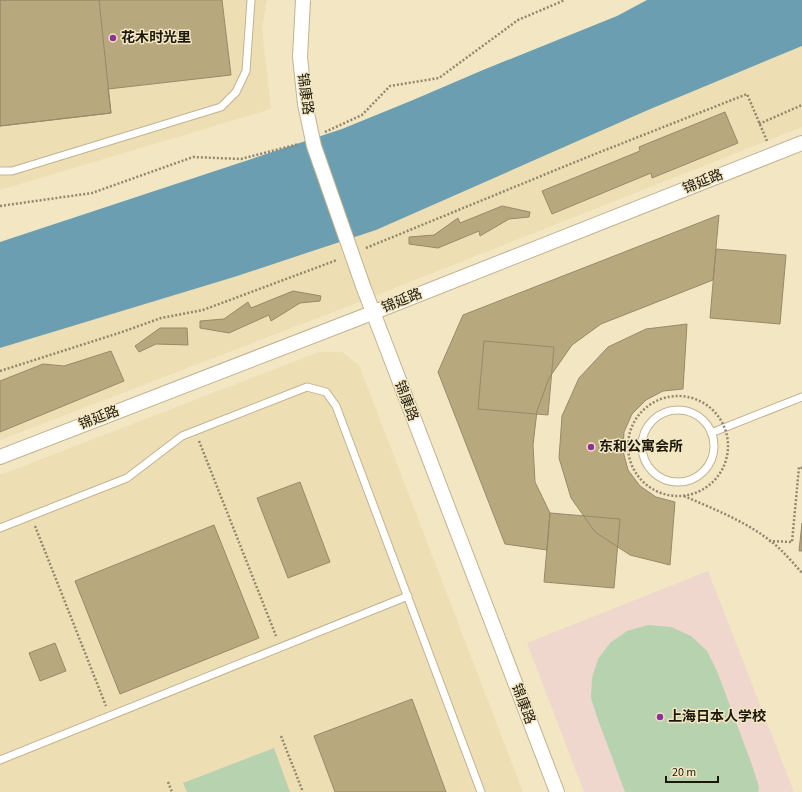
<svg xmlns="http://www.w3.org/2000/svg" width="802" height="792" font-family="'Source Sans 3','Noto Sans SC',sans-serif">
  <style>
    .built { fill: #eedeb3 }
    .education { fill: #efd7cd }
    .green { fill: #b6d2ae }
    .water { fill: #6b9eb0 }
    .building { fill: #b8a87e; stroke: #968a69 }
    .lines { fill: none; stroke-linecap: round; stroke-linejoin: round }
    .lane-casing { stroke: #c0b391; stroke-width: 9 }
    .street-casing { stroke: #c0b391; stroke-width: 16 }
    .path { stroke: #90876e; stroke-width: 2.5; stroke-dasharray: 2 2; stroke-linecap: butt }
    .lane { stroke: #fff; stroke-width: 7 }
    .street { stroke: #fff; stroke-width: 14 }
    .street-bridge-casing { stroke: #c0b391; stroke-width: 16; stroke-linecap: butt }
    .path-bridge { stroke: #90876e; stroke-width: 2.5; stroke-dasharray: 2 2; stroke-linecap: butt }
    .street-bridge { stroke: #fff; stroke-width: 14 }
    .poi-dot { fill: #8f3098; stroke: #f3e6c3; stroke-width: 1.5 }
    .labels { text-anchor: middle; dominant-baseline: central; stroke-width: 3; stroke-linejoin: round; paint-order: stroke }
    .poi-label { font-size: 14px; font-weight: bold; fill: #1c180b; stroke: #f3e6c3; text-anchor: start }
    .street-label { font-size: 14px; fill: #1c180b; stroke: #f3e6c3 }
  </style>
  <rect width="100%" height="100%" fill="#f3e6c3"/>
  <path class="built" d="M0 0H267L262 28 271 109 0 190Z
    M802 46V127L362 301 0 440V348L234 277 376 230 648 110Z
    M319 352H342L359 365 523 792H0V475Z"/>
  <path class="education" d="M708 571 794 792H584L527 643Z"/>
  <path class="green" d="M648 625 671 627 691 636 707 651 717 671 752 765 759 787 758 792H625L597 717 591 698 592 678 598 659 610 643 627 631Z
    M274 748 290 792H187L183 783Z"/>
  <path class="water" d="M647 0H802V46L648 110 376 230 234 277 0 348V242L342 129 413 100 483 70 617 16Z"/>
  <path class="building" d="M0 0H99L111 113 0 126Z
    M0 0H222L231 75 108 89 111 113 0 126Z
    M725 112 738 143 652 178 651 173 552 214 542 191 640 151 639 147Z
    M502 206 530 212 529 217 509 219 480 236 479 231 438 248 409 244V237L434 235 458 218 460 223Z
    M719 215 713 280 601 324 572 345 549 378 537 411 533 445 535 482 550 513 547 550 505 544 438 372 463 315Z
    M716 249 786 255 780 324 710 318Z
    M293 291 321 296 320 301 300 303 271 321 269 315 229 333 200 328V321L224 319 248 302 251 308Z
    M687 324 683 389 663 391 646 400 632 414 624 432 623 451 628 470 640 486 656 497 675 502 670 565 630 555 595 532 571 498 559 458 562 416 579 378 608 347 646 329Z
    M160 328H187L188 345 156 344 139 352 135 346Z
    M484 341 554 347 548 415 478 409Z
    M111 351 124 381 0 432V381L43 364 64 366Z
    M300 482 330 562 288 578 257 498Z
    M550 513 620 519 614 588 544 582Z
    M802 523V551H799Z
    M214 525 259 638 120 694 75 581Z
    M55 643 66 671 40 681 29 653Z
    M412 699 446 792H335L314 736Z"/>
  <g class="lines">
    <g class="lane-casing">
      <path id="lane" d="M0 171H12L221 107 236 92 246 71 251 0
        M642 446a36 36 0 1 1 72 0a36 36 0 1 1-72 0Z
        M711 433 802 397
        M0 528 127 478 182 436 307 387 326 392 336 406 481 792
        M0 760 408 596"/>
    </g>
    <g class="street-casing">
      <path id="street" d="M363 286 557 792
        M0 457 372 313 802 143"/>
    </g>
    <path class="path" d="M759 124 802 105
      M325 132 362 115 390 86 439 78 518 20 565 0
      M0 206 92 193 193 157 241 159 299 144
      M366 248 585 158 747 94 767 141
      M0 371 122 332 161 318 203 310 337 260
      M199 441 276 636
      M623 444H628
      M684 496C716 510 755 525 781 550 788 557 795 565 802 573
      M35 526 106 706
      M769 541 792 542 799 467 802 468
      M281 736 303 792
      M168 782 172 792"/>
    <use href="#lane" class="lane"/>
    <use href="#street" class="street"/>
    <g class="street-bridge-casing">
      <path id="street-bridge" d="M303 0 300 57 305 104 314 146 363 286"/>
    </g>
    <path class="path-bridge" d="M628 446a50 50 0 1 1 100 0a50 50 0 1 1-100 0Z"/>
    <use href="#street-bridge" class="street-bridge"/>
  </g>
  <g class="poi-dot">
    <circle cx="113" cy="38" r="4"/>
    <circle cx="591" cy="447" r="4"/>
    <circle cx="660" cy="717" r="4"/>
  </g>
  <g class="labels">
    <g class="poi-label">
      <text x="121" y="38">花木时光里</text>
      <text x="599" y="447">东和公寓会所</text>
      <text x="668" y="717">上海日本人学校</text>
    </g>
    <g class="street-label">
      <text transform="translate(305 94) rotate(82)">锦康路</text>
      <text transform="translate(703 182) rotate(-22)">锦延路</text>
      <text transform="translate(402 301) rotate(-22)">锦延路</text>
      <text transform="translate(406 401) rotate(69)">锦康路</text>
      <text transform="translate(99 418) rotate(-21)">锦延路</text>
      <text transform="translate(523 704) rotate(69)">锦康路</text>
    </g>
  </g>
  <path d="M666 776v6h52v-6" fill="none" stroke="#1c180b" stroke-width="2"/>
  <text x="672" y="776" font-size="12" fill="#1c180b" stroke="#f3e6c3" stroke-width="3" paint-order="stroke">20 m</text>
</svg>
